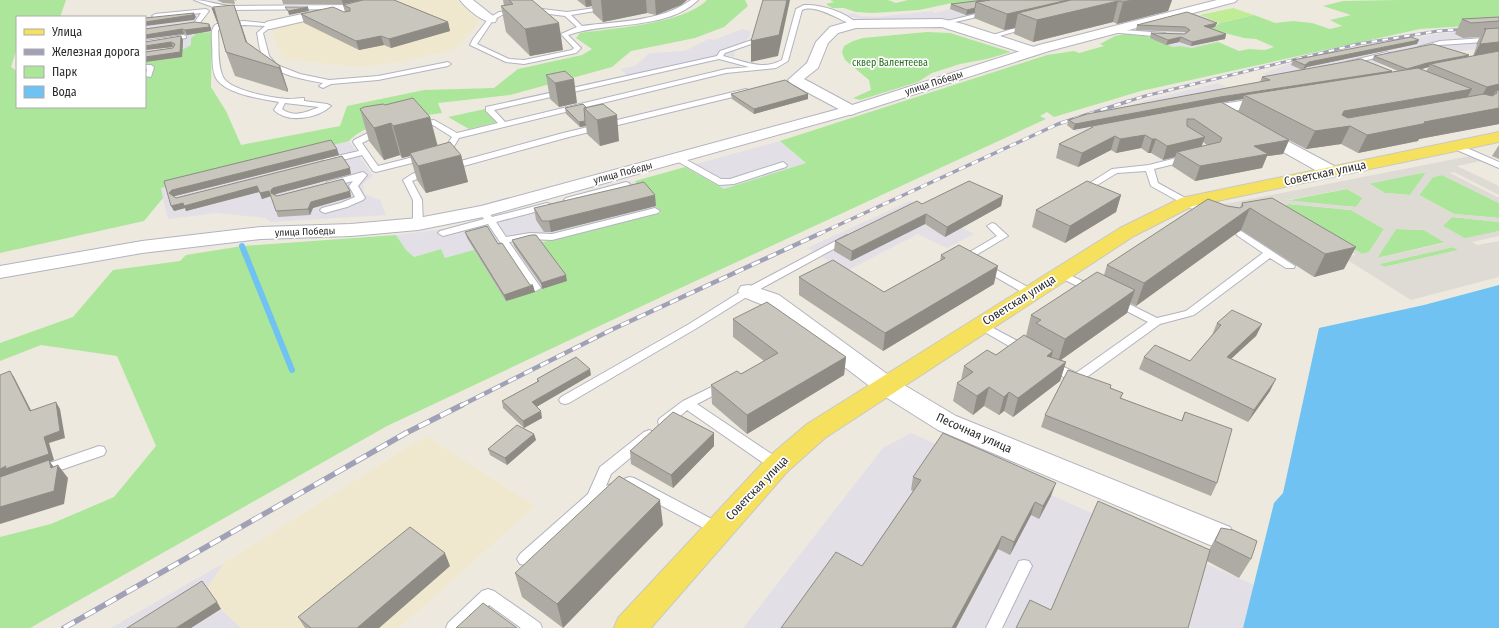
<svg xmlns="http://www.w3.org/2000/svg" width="1499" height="628" font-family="'Fira Sans Condensed',sans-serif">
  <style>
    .industrial { fill: #e2dfe7 }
    .education { fill: #f0e8ce }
    .green { fill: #ace69a }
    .pitch { fill: #bfed95 }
    .plaza { fill: #dedbd5; fill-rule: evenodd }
    .water { fill: #6fc2f2 }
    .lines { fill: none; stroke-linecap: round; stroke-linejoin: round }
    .stream { stroke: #6fc2f2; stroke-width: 6 }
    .service-casing { stroke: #b2b3c0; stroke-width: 2 }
    .minor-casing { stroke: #b2b3c0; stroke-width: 2 }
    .secondary-casing { stroke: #b2b3c0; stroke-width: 2 }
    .primary-casing { stroke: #c8c8c8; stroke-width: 2 }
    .service { fill: #fff; fill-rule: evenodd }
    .minor { fill: #fff; fill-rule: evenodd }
    .secondary { fill: #fff; fill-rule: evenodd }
    .primary { fill: #f5e15d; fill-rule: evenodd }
    .rail-far3-casing { stroke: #a0a1b7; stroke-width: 3 }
    .rail-far2-casing { stroke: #a0a1b7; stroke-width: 3.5 }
    .rail-far1-casing { stroke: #a0a1b7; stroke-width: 4.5 }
    .rail-casing { stroke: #a0a1b7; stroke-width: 5.5 }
    .rail-far3 { stroke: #fff; stroke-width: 2; stroke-dasharray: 5.5; stroke-linecap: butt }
    .rail-far2 { stroke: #fff; stroke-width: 2.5; stroke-dasharray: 7; stroke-linecap: butt }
    .rail-far1 { stroke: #fff; stroke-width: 3; stroke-dasharray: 9; stroke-linecap: butt }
    .rail { stroke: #fff; stroke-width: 4; stroke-dasharray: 12; stroke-linecap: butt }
    .wall { fill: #adaba3; fill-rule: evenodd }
    .shaded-wall { fill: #8d8b84 }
    .building { fill: #c9c7bd; stroke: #8d8b84 }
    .labels { text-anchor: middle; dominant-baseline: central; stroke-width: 3.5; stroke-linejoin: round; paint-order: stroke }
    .far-park-label { font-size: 10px; fill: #226d19; stroke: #fff }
    .far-street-label { font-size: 10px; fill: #2c2c2c; stroke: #fff }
    .street-label { font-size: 12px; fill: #2c2c2c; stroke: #fff }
  </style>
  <rect width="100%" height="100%" fill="#eee9de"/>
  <path class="industrial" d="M981 2 1020 8 956 23 878 21 855 18 846 15 854 13 860 16 878 17 932 11 934 13Z
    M1200 15 1220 23 1215 27 1198 33 1218 42 1192 48 1180 46 1173 47 1146 36 1125 34Z
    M199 16 197 33 192 38 191 45 182 57 145 63V22Z
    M743 29 751 31 750 36 735 51 734 57 724 55 628 76 620 69 635 66 650 53 685 51 709 39 714 40Z
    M1499 29V47L1451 52 1372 66 1298 90 1262 74 1288 64 1399 40 1444 33Z
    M1218 83 1251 99 1077 132 1067 125 1151 99Z
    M349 141 373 176 363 184 364 194 380 200 386 215 271 222 265 218 217 213 168 219 160 188Z
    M780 141 806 163 724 189 685 167Z
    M635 181 661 213 539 243 567 281 506 301 445 258 440 249 414 257 406 250 396 235 451 228Z
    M910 201 974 234 947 248 918 234 846 271 807 248Z
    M911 433 1254 585 1243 628H743L883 448Z
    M224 563 207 588 221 609 241 628H111Z"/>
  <path class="education" d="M396 0H457L480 22 454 50 400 62 359 67 283 59 271 31 280 26Z
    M426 436 535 506 399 628H241L221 609 207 588 224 563Z"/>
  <path class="green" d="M0 0H66L60 17H17V48L11 67 17 71V107H145V62L182 57V50L191 45V38L197 33 212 32 211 87 226 111 241 145 340 126 347 106 424 90 494 88 518 69 582 55 592 49 576 38 580 33C613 28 684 24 707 0H745L748 6 724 27 695 38 631 51 612 67 510 95 438 103 442 113C417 117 366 121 349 141L161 188 163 198 144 221 0 253Z
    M830 0H888L896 3 908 0H1074L952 3 919 10 873 13 856 12 844 8H832L826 4 834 2Z
    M1401 0H1499V24L1420 29 1141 91 1054 117 1047 112 1040 116 1046 119 674 291 387 426 30 628H0V537L51 524 114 497 156 446 117 356 41 345 0 361V343L73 317 113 270 180 261 186 255 242 246 396 235 406 250 414 257 441 249 445 258 474 250 506 301 567 281 539 243 661 213 635 181 685 167 724 189 806 163 780 141 1047 55 1074 51 1079 53 1104 46 1100 44 1115 36 1125 34 1146 36 1173 47 1180 46 1192 48 1218 42 1239 51 1249 49 1265 50 1274 47 1256 39 1244 38 1221 32 1208 34 1207 29 1215 27 1220 23 1254 15 1275 23 1293 21 1312 23 1330 29 1342 26 1330 20 1351 15 1323 6 1343 1Z
    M927 32 950 33 1011 52 987 59 960 64 932 73 918 82 860 100 853 98 871 90 869 80 845 60 842 52 844 46 853 41 863 38Z
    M485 109 497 122 469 129 448 117Z
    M1427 172 1410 195 1385 193 1368 183Z
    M1442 175 1499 203V218L1454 214 1419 195 1433 177Z
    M1347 189 1363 198 1356 207 1285 201Z
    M1289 204 1351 210 1384 229 1369 252 1362 254 1283 205Z
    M1452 217 1499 222V231L1465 239 1442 226Z
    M1396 229 1424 230 1446 242 1377 258Z
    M1453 247 1459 250 1384 267 1379 264Z"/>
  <path class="pitch" d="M1233 8 1254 15 1220 23 1200 15Z"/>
  <path class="plaza" d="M1470 156 1481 161 1457 166 1499 186V195L1454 172 1450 173 1499 198V203L1442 175 1433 177 1419 195 1454 214 1499 218V222L1452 217 1443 226 1465 238 1499 231V236L1472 242 1477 245 1499 241V277L1411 300 1268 210 1218 213 1210 207ZM1426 172 1410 195 1385 193 1369 184ZM1347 189 1363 198 1356 207 1287 200ZM1289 204 1351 210 1384 229 1369 252 1362 254 1284 206ZM1280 208 1355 254V255L1350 256ZM1396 229 1424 230 1445 243 1377 258ZM1453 247 1458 250 1384 267 1379 264Z"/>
  <path class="water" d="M1499 285V628H1243L1274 503 1283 493 1319 328 1424 305Z"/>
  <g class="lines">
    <path class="stream" d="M242 246 292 370"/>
    <g class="service-casing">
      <path id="service" d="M194 0C206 0 218 5 230 6L346 5 349 7 346 9 230 10 213 7Z
        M691 0H698C667 31 607 21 568 35L581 48 576 53 524 64 506 62 470 45 473 39 489 18 499 12 542 9 567 12 609 6V8L607 9 571 15 582 26C619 21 660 22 691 0ZM542 13 565 16 577 27 561 34 574 48 572 50 524 60 509 59 477 44 493 20 502 15Z
        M804 5C821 4 845 12 858 24 850 29 819 2 802 10L788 61 776 68 726 73 459 138 450 153 442 155 438 153 444 149 452 137 433 125 417 127 413 125 414 123 434 120 457 133 498 123 486 111V107L717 56 720 51 752 40 755 42 754 43 725 53 723 56C743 61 763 71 782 60L796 9ZM719 59 749 67 726 69 505 122 494 110Z
        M206 9 209 11 199 24 197 25 194 23 201 13 155 18 152 16 155 14Z
        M988 11 991 13 990 14 942 25 939 23Z
        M244 21 272 24V26L263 33 269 56 277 65 300 74 329 80 378 76 448 62 451 64 448 66 378 80 331 84 323 88 319 86 323 83C307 80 274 75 265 60 259 52 259 42 257 33L265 26 244 25 220 27 218 31C219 45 217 64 223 77 230 91 274 98 288 99 294 99 299 98 304 98V101L327 104 331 106C318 118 288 124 274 110L279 102C262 99 225 94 216 78 211 68 213 54 212 44 212 37 210 27 217 24ZM285 103 319 107C307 112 294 118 282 109Z
        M1029 24 1032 26 1031 27 989 39 986 37Z
        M1110 29 1165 33 1168 35 1165 37 1108 32 1107 31Z
        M184 35 186 36V38L145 45V41Z
        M1499 37V41L1440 45 1421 49 1418 47 1440 41Z
        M1387 52 1390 54 1389 55 1349 64 1346 62Z
        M145 65H151L154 67 151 77 145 76 147 69H145Z
        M746 89 750 91 749 93 569 137 449 170 445 167 446 165 563 133Z
        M382 130 386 132 385 134 374 137 362 143 378 166 425 154 429 157 428 159 376 172 373 171 362 155 327 164 323 161 324 159 359 151 353 142 354 140 368 133Z
        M1452 144H1458L1499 162V168L1452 148Z
        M678 155 721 179H730L783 162 787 165 786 167 734 184 719 185 675 160 674 158 675 156Z
        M1188 155 1192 158 1191 160 1154 169 1158 183 1211 212 1213 214 1211 216H1205L1151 186 1146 171 1117 173 1084 193 1081 194 1077 191 1112 169 1149 165Z
        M430 168 434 171 433 173 412 181 422 200 423 224 418 227 413 224V200L403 180 412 174Z
        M363 172 367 175 358 186 365 198 363 200 347 207 325 213 322 212 320 210 322 208 341 203 355 197 349 186 353 181 330 187 326 184 327 182Z
        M626 182 629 183 630 185 629 187 569 203 564 200 566 198Z
        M547 203 550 204 552 206 550 208 496 222 506 237 530 233 552 234 655 208 660 211 658 213 552 240 530 239 509 242 541 288 536 291 532 290 488 224 443 236 438 233 440 231 484 219 481 215 483 213H489L492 217Z
        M992 223 995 224 1008 236 973 257 1035 291 1036 293 1035 295H1027L961 257 997 236 987 226Z
        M1241 231 1295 266 1294 268H1286L1270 258 1194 315 1160 324 1080 382H1072L1046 367 1044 364 1046 361 1050 360 1076 373 1148 322 1111 303 1110 301 1111 299H1119L1157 318 1186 311 1263 253 1238 236 1236 234 1238 232Z
        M847 235 850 236 852 238 850 240 753 293 697 328 569 403 565 404 561 403 559 400 561 397 689 324 745 289Z
        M1061 271 1097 288 1098 290 1093 293 1089 292 1057 276 1056 274 1057 272Z
        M980 321 1029 347 1031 350 1029 353H1021L976 327 974 325 976 323Z
        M724 381 728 382 730 385 728 388 697 404 782 461 784 465 782 469 777 470 772 469 687 410C679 417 670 428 659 425L658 422 659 419 683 401Z
        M649 430 654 432 656 435 654 438 611 474 606 486 629 477 634 478 723 525 725 529 723 533 718 535 713 533 628 488 599 501 530 564 525 565 520 564 517 559 520 554 588 494 600 467 644 432Z
        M99 446 104 447 106 451 104 455 46 475 41 474 39 470 41 466Z
        M1024 560 1029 561 1032 566 1002 628H986L1019 561Z
        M488 589 494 591 540 623 542 628H521L489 605 465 628H446L448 623 482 591Z"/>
    </g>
    <g class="minor-casing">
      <path id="minor" d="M366 0H388L386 2 382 3 270 29 266 28 264 25 266 22 270 21Z
        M460 0H473L497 19 495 22C484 24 467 9 460 0Z
        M942 19 963 24 1037 48 1039 51 1037 54H1027L942 27 856 28 838 33 828 43 818 68 804 79 856 107 859 110 856 113 851 115 846 113 790 83 788 80 807 63 816 42 830 27 855 20Z
        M1269 97 1274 98 1276 101 1274 104 1200 117 1195 115 1192 112 1195 109 1200 107Z
        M1259 127 1265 129 1336 167 1339 171 1336 175 1330 176 1324 175 1253 135 1251 132 1253 129Z
        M749 285 779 295 894 379 956 416 1230 527 1235 536 1230 545 1220 548 1210 545 938 430 876 391 763 305 741 296 738 291 741 286Z"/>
    </g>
    <g class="secondary-casing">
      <path id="secondary" d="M1217 0H1237L1235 2 1049 51 856 113 483 217 418 230 351 236 261 239 142 253 0 278V266L142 241 261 227 351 224 418 218 481 206 846 107 1039 45Z"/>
    </g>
    <g class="primary-casing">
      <path id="primary" d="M1499 132V142L1193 206 1134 236 825 438 787 472 651 628H614L618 618 767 458 807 424 1120 228 1181 198Z"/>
    </g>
    <use href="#service" class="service"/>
    <use href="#minor" class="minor"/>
    <use href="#secondary" class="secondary"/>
    <use href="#primary" class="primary"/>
    <g class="rail-far3-casing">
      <path id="rail-far3" d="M1126 102 1145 96 1358 44 1438 31 1469 29"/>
    </g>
    <g class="rail-far2-casing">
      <path id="rail-far2" d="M819 234 1058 124 1129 101"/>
    </g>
    <g class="rail-far1-casing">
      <path id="rail-far1" d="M460 406 611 330 821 233"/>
    </g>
    <g class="rail-casing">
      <path id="rail" d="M64 628 406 433 462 405"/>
    </g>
    <use href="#rail-far3" class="rail-far3"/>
    <use href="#rail-far2" class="rail-far2"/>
    <use href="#rail-far1" class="rail-far1"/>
    <use href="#rail" class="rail"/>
  </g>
  <path class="wall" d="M217 0H236L237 1 234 0 235 4 223 3Z
    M282 0H394L448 22 450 31 391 48 384 45 359 50 304 23 301 14 345 12 343 5 361 0 343 4H283Z
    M503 0H532L563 50 530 56 506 32 501 6H504Z
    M577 0H687L681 5 656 15 647 13 603 22 593 13 592 6 586 7Z
    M984 0H1172L1168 11 1117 24 1113 22 1033 42 1014 34 1015 28 1004 30 974 18 975 13 966 15 950 9 951 4Z
    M234 5 247 43 280 66 288 90V92L235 76 226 52 220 29 212 9Z
    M1499 17V124L1419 139 1418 141 1358 153 1341 144 1306 149 1289 140 1283 154 1267 156 1262 168 1195 181 1172 166 1175 157 1163 160 1151 153H1148L1141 148 1116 153 1111 150 1078 167 1056 158 1059 144 1091 128 1092 126 1073 130 1067 125 1069 120 1261 82H1260L1262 77 1302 70 1291 65 1293 60 1417 44 1307 67 1304 69 1392 71V72L1398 71 1372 60 1374 56 1468 57 1473 56 1477 45 1476 44 1480 37 1463 38 1455 34 1462 19ZM1429 67 1426 71 1421 69ZM1243 99 1238 112 1152 115 1218 103ZM1203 142 1207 145 1202 146Z
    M1137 25 1215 27 1211 28 1226 34 1225 39 1191 46 1179 42 1166 45 1150 38 1151 33 1185 34 1186 33 1184 32 1136 30Z
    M211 28V31L187 35 184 34 145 29Z
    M181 36 183 40 182 57 145 62V52L173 48 174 47H173L145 50Z
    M546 75 577 103 559 107 550 99Z
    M731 94H808V99L754 114 732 99Z
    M583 104 619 141 600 146 587 134 586 126 580 127 566 114 565 108Z
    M385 105 430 117 438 146 461 155 468 182 426 193 417 180 410 156 402 158 400 155 384 160 369 141 360 109Z
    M1499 145V159L1492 156Z
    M337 149 339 155 175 196 174 197 176 198 351 174 276 194H275L277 196 350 191 351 197 313 208 310 215 278 217 271 196 262 199 259 192 186 211 185 208 174 211 164 181Z
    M1121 195 1116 212 1065 243 1032 227 1036 210Z
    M1003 196 1001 206 945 237 925 224 851 261 834 251 835 241 922 204Z
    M1272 198 1344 269 1314 277 1241 230 1136 306 1130 303 1127 313 1061 360 1066 362 1060 381 1013 417 1004 411 999 415 984 406 973 415 953 401 957 383 961 380 964 366 996 355 1026 336 1031 315 1104 275 1107 265 1227 206 1240 208 1242 203Z
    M656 206 551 232H544L536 220 534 208Z
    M465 232 498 244 535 292 506 301 467 238Z
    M512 240 567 281 542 289V286L514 246Z
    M941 255 994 284 883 351 799 295V277L884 292 940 261Z
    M733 319 846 357 844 375 747 434 712 404 711 385 741 374 764 361 733 337Z
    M1217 323 1262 324 1256 336 1231 359 1270 391 1248 422 1139 369 1144 357 1190 361 1212 335Z
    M591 375 536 407 542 418 524 428 503 408 502 401 537 382V379Z
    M1111 385V388L1123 393 1121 398 1181 421 1185 412 1217 483 1211 496 1041 427 1045 415Z
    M534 434 536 440 507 465 490 455 488 449Z
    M714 446 673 488 631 464 630 451Z
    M913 477 1051 496 1039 519 1031 515 1010 555 998 549 862 566 913 491 911 490Z
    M663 525 563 628 522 597 515 573Z
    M1221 528 1251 559 1239 578 1207 561 1051 610 1209 550Z
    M450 566 379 628H305L298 617Z"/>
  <path class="shaded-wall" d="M342 0H364L343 4Z
    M585 0H591L592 6 586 7Z
    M601 0H646L647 13 603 22Z
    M655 0H687L681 5 656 15Z
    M787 0H790L778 56 751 62V41Z
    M1068 0 1118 1 1113 22 1033 42 1037 20 1018 13 1015 28 1004 30 1007 14Z
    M1133 0H1172L1168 11 1117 24 1123 2Z
    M234 5 242 27 253 60 246 42Z
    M308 7 309 11 289 15 288 11Z
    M214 8 220 30 212 9Z
    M975 8V13L966 15 967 10Z
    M194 13 196 17 194 20 145 26V22Z
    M448 22 450 31 391 48 389 39Z
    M559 23 563 50 530 56 525 29Z
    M1217 23 1215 27 1203 30 1204 26Z
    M209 24 211 28V31L187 35 185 30Z
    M182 29 184 34 145 39V35Z
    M1226 34 1225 39 1191 46 1192 42Z
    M181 36 183 40 182 57 145 62V57L180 52Z
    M381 36 384 45 359 50 356 41Z
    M1181 37 1179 42 1166 45 1168 40Z
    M1419 40 1417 44 1307 67 1303 70 1305 65 1309 62Z
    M171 42 173 47 145 50V46Z
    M1499 42V53L1472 59 1480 44Z
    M1469 55 1467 60 1430 64 1429 67 1404 74 1407 69 1427 63Z
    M280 66 288 90V92L279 68Z
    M1392 71 1390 76 1244 95 1243 99 1218 103 1073 130 1075 124 1220 97Z
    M574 79 577 103 559 107 555 83Z
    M1499 84V98L1496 91 1490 100 1477 103 1487 87Z
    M1472 89 1463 105 1350 126 1341 144 1306 149 1315 131 1344 111Z
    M808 94V99L754 114V109Z
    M1499 108V124L1419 139 1418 141 1358 153 1367 135 1424 122Z
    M617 115 619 141 600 146 597 120Z
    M430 117 438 149 410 153V156L402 158 393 126Z
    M585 121 586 126 580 127 579 122Z
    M391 123 400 155 384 160 374 128Z
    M1145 135 1141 148 1116 153 1120 139Z
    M1115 136 1111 150 1078 167 1082 153Z
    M1205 137 1200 150 1177 152 1175 157 1163 160 1167 146Z
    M1152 139H1156L1151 153H1148Z
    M1289 140 1283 154 1267 156 1262 168 1195 181 1200 166 1254 146Z
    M337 149 339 155 175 196 172 199 169 193 172 190Z
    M461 155 468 182 426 193 418 166Z
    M350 168 351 174 276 194 273 196 271 193V190L273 188Z
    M257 186 259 192 186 211 185 208 174 211 171 206Z
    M269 191 271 196 262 199 260 193Z
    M350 191 351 197 313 208 310 215 308 209 311 202Z
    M655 195 656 206 551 232 549 221Z
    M1121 195 1116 212 1065 243 1070 226Z
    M1003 196 1001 206 945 237 947 227Z
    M1250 208 1241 230 1136 306 1144 283Z
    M926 214 925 224 851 261 852 251Z
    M1356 247 1344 269 1314 277 1325 254Z
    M998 266 994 284 883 351 885 333Z
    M566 275 567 281 542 289 541 283Z
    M533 285 535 292 506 301 504 295Z
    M1135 290 1127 313 1058 362 1065 339Z
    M1262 324 1256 336 1221 368 1227 357Z
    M1053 351 1048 370 1047 356Z
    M846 357 844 375 747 434V415Z
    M1066 362 1060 381 1013 417 1018 398Z
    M590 369 591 375 533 409 532 402Z
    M10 371 14 377 35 418 30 411Z
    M1276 379 1270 391 1248 422 1254 410Z
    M989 387 984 406 973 415 977 396Z
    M1009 392 1004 411 999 415 1004 397Z
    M56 402 60 409 65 438 49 443 54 460 50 462 57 471 58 465 68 478 64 504 0 524V469L6 466 44 437Z
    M541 411 542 418 524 428 523 421Z
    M714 433V446L673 488 671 475Z
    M534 434 536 440 507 465 505 458Z
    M1056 483 1051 496 1039 519 1043 506Z
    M660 500 663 525 563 628 557 604Z
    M1035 502 1031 515 1010 555 1014 542Z
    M1002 536 998 549 956 628H952Z
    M445 553 450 566 379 628H357Z
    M217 602 221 609 191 628H176Z"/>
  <path class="building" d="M363 0H394L448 22 389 39 381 36 356 41 301 14 333 7 344 12 350 11V8L343 5Z
    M509 0H532L559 23 525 29 501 6 513 4Z
    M763 0H787L779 35 751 41Z
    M984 0H990L976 2 975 8 967 10 951 4Z
    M990 0H1068L1007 14 976 2Z
    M1071 0H1133L1123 2 1118 1 1037 20 1018 13Z
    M234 5 246 42 280 66 279 68 226 52 214 8 212 9 213 7Z
    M285 7H308L288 11Z
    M1187 12 1217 23 1204 26 1226 34 1192 42 1181 37 1168 40 1151 33 1185 34 1190 30 1185 27 1137 25Z
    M194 13 192 15 145 22V18Z
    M1499 17V21L1471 23 1462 19Z
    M195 22 209 24V27L185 30 182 29 145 35V29Z
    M1499 28V42L1480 44 1486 29H1484Z
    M181 36 180 52 145 57V52L173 48 175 44 171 42 145 46V42Z
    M1411 37 1419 40 1309 62 1305 65 1293 60Z
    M1433 44 1469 55 1427 63 1407 69 1374 56Z
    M1499 51V84L1487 87 1430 64Z
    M1361 59 1392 71 1220 97 1075 124 1069 120 1087 114 1270 80 1262 77Z
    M1418 68 1472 89 1344 111 1342 115 1348 118 1484 94 1492 96 1497 93 1496 91 1499 90V108L1424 122 1427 123 1367 135 1350 126 1315 131 1244 95Z
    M565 71 574 79 555 83 546 75Z
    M785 80 808 94 754 109 731 94Z
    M413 98 430 117 393 126 391 123 374 128 360 109 364 107 383 104 385 105Z
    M1221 102 1289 140 1254 146 1268 154 1200 166 1177 152 1220 142 1222 138 1194 119H1187V126L1205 137 1167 146 1156 139H1152L1145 135 1120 139 1115 136 1082 153 1059 144 1093 127 1092 126Z
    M583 104 587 108H584L585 121 579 122 565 108Z
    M603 104 617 115 597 120 584 108Z
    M331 140 337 149 172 190 169 193 176 198 342 156 350 168 273 188 271 190V193L277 196 343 179 350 191 311 202 308 209 276 211 269 191 260 193 257 186 184 206 183 203 171 206 164 181Z
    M450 142 461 155 418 166 410 153Z
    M969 181 1003 196 947 227 926 214 852 251 835 241 917 201 922 204Z
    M1087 181 1121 195 1070 226 1036 210Z
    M644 182 655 195 549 221H542L534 208Z
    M1272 198 1356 247 1325 254 1250 208 1144 283 1107 265 1208 199 1227 206 1240 208 1243 206 1242 203Z
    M487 226 498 244 502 243 530 285H533L504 295 465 232Z
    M531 235H536L566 275 541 283V281L512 240Z
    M959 245 998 266 885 333 799 277 833 260 884 292 945 258 941 255Z
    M1097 272 1135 290 1065 339 1036 323 1041 320 1031 315Z
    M767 302 846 357 747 415 711 385 737 371 741 374 778 353 733 319Z
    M1232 310 1262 324 1227 357 1276 379 1254 410 1144 357 1155 345 1190 361 1221 325 1217 323Z
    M1024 335 1053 351 1047 356 1066 362 1018 398 1009 392 1004 397 989 387 977 396 957 383 973 372 964 366 987 350 996 355Z
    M576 357 590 369 532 402 541 411 523 421 502 401 539 381 537 379Z
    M1068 370 1111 385 1110 388 1123 393 1120 398 1182 421 1185 412 1232 429 1217 483 1045 415Z
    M10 371 30 411 56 402 60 431 44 437 49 454 5 469 6 466 0 469V375Z
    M673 412 714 433 671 475 630 451Z
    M517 425 534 434 505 458 488 449Z
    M943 433 1056 483 1043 506 1035 502 1014 542 1002 536 952 628H781L836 552 862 566 921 480 913 477Z
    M49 460 51 468 58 465 54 491 0 507V477Z
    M619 476 660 500 557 604 515 573Z
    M1098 501 1210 550 1188 628H1016L1030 600 1051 610Z
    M410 527 445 553 357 628H311L298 617Z
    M1221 528 1233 530 1257 541 1251 559 1215 541Z
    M202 581 217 602 176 628H127Z
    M483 603 517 628H456Z"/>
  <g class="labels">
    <g class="far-park-label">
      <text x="890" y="63">сквер Валентеева</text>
    </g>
    <g class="far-street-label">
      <text transform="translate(934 83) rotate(-18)">улица Победы</text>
      <text transform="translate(623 173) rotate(-15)">улица Победы</text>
      <text transform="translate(305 232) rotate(-2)">улица Победы</text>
    </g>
    <g class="street-label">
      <text transform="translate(1325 173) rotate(-12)">Советская улица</text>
      <text transform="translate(1019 300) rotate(-32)">Советская улица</text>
      <text transform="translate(974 433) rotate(24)">Песочная улица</text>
      <text transform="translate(757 488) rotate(-46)">Советская улица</text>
    </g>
  </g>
  <rect x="16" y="16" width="130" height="92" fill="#ffffff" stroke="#ababab"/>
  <rect x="24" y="29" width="20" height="6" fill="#f5e15d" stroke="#ababab"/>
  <text x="52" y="36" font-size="12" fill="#2c2c2c">Улица</text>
  <rect x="24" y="49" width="20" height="6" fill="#a0a1b7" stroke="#ababab"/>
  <text x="52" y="56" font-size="12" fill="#2c2c2c">Железная дорога</text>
  <rect x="24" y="66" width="20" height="12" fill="#ace69a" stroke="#ababab"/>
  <text x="52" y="76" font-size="12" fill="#2c2c2c">Парк</text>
  <rect x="24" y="86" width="20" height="12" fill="#6fc2f2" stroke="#ababab"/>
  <text x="52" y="96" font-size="12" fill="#2c2c2c">Вода</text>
</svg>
